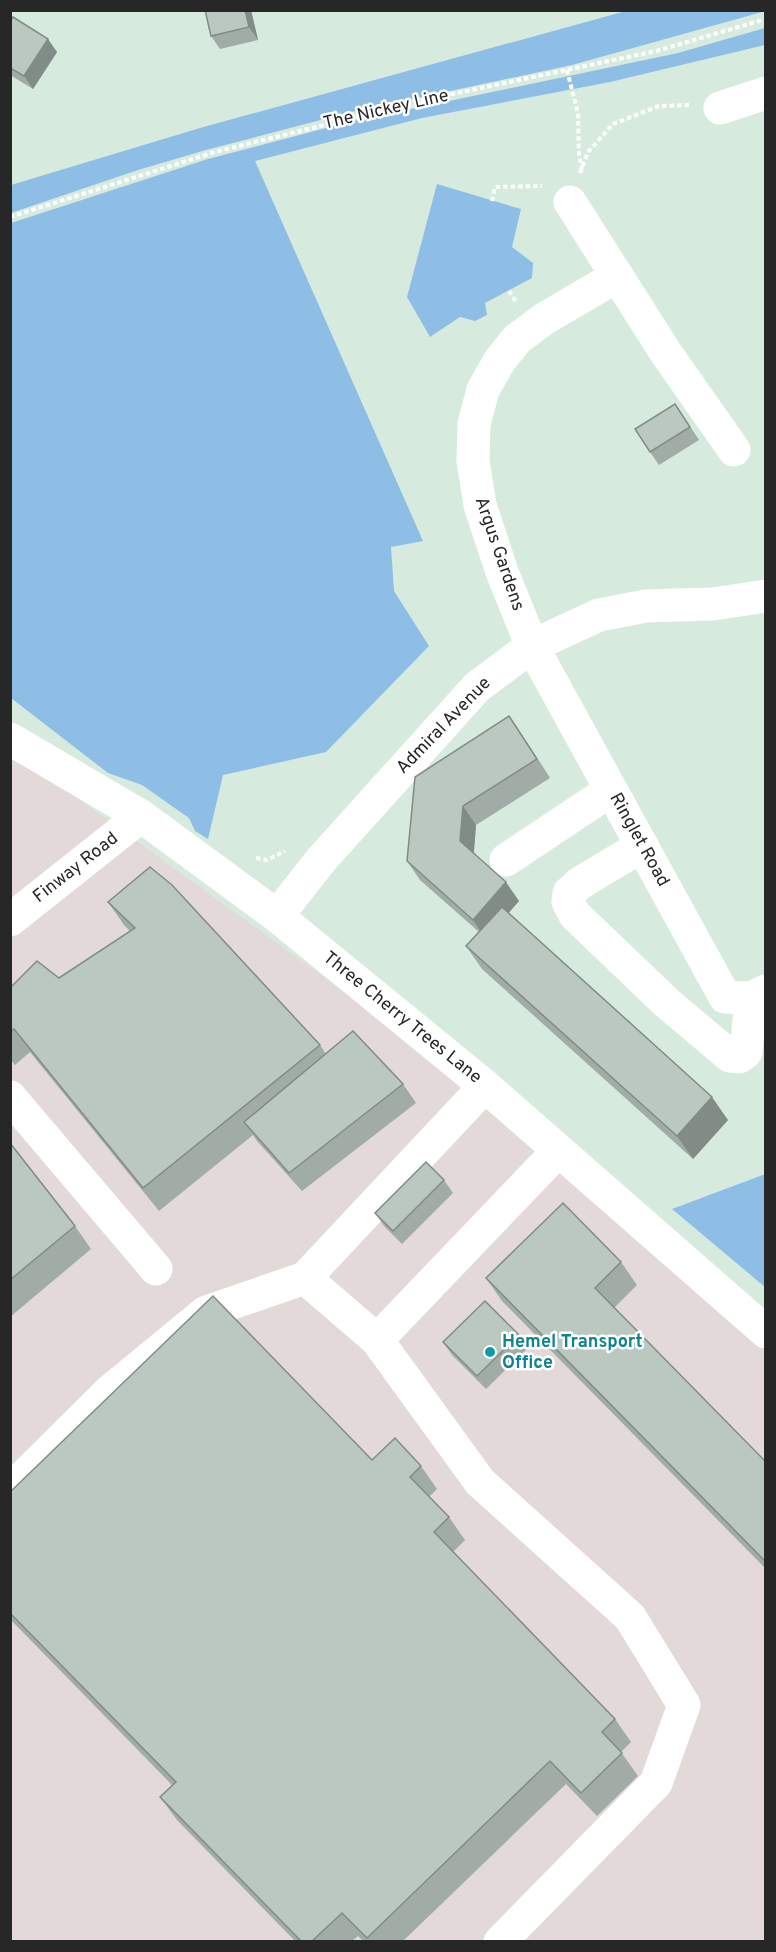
<svg xmlns="http://www.w3.org/2000/svg" width="776" height="1952" viewBox="0 0 776 1952" font-family="Overpass,sans-serif">
	<rect width="100%" height="100%" fill="#d6ebde"/>
	<path fill="#e2d9d8" d="M10 749 609 1184 765 1326V1941H11Z"/>
	<g fill="#8ebde6">
		<path d="M626 11H766L572 65 347 113 206 150 138 170 11 213V185L200 128Z"/>
		<path d="M765 28V45L610 82 422 118 255 161 423 541 391 547 394 591 429 646 326 752 223 775 208 839 195 831 189 818 142 785 108 773 11 698V223L208 159 349 122 678 53Z"/>
		<path d="M437 184 521 209 512 247 533 263 532 278 485 303 487 315 475 321 460 317 430 337 407 297Z"/>
		<path d="M765 1174V1287L672 1209Z"/>
	</g>
	<g fill="none" stroke-linecap="round" stroke-linejoin="round">
		<g stroke="#fff" stroke-width="4" stroke-dasharray="4.5 3" stroke-linecap="butt">
			<path d="M567 70 578 114 579 155 582 169"/>
			<path d="M580 173 588 152 613 124 659 106 690 105"/>
			<path d="M492 201 495 187 542 186"/>
			<path d="M10 217 215 152 429 99 656 51 766 19"/>
			<path d="M509 291 516 302"/>
			<path d="M256 858 267 860 285 851"/>
		</g>
		<g stroke="#fff" stroke-width="33">
			<path d="M720 108 766 93"/>
			<path d="M570 202 666 353 734 450"/>
			<path d="M617 276 544 319 517 339 500 360 483 390 474 424 473 461 480 505 502 572 532 646 725 997 751 998 766 991"/>
			<path d="M10 739 141 816 277 916 485 1086 766 1332"/>
			<path d="M642 846 580 883 569 893 568 902 575 915 667 1003 730 1056 739 1057 746 1052 751 998"/>
			<path d="M506 860 611 790"/>
			<path d="M277 916 321 860 477 687 532 646 599 615 646 606 713 604 766 596"/>
			<path d="M10 920 141 816"/>
			<path d="M10 1097 156 1269"/>
			<path d="M305 1278 377 1340 480 1482 630 1617 684 1705 656 1783 500 1942"/>
			<path d="M377 1340 558 1151"/>
			<path d="M10 1490 110 1391 206 1312 305 1278 485 1086"/>
		</g>
	</g>
	<g fill="#a0aca5">
		<path d="M205 10H251L258 40 220 49 211 36Z"/>
		<path d="M10 21 57 52 33 89 10 75Z"/>
		<path d="M675 404 699 440 659 465 650 452Z"/>
		<path d="M509 716 550 778 476 825 474 853 519 901 508 913 728 1120 693 1159 482 969 466 946 479 932 420 880 407 861Z"/>
		<path d="M108 902 320 1045 326 1054 403 1084 416 1103 302 1191 257 1141 253 1135 159 1211 30 1052 15 1065 10 1059V988L59 978 130 931 124 925Z"/>
		<path d="M10 1143 75 1226 91 1249 10 1317Z"/>
		<path d="M444 1180 453 1193 402 1244 384 1226 375 1213Z"/>
		<path d="M621 1262 637 1285 614 1308 765 1461V1568L502 1301 486 1278Z"/>
		<path d="M519 1335 528 1348 486 1389 452 1355 443 1342Z"/>
		<path d="M372 1460 421 1466 437 1489 429 1497 449 1517 465 1540 453 1552 615 1719 631 1742 621 1752 638 1776 597 1816 566 1784 403 1941H363L358 1936 352 1941H295L177 1820 160 1797 172 1785 10 1619V1492Z"/>
	</g>
	<g fill="#828c86">
		<path d="M245 10H251L258 40 249 27Z"/>
		<path d="M48 39 57 52 33 89 24 76Z"/>
		<path d="M509 716 522 735 550 778 537 759Z"/>
		<path d="M463 806 476 825 473 860 460 841Z"/>
		<path d="M506 882 519 901 486 939 473 920Z"/>
		<path d="M712 1097 728 1120 693 1159 677 1136Z"/>
	</g>
	<g fill="#bac8c0" stroke="#828c86" stroke-width="1.5">
		<path d="M205 10H245L249 27 211 36Z"/>
		<path d="M13 17 48 39 24 76 10 68V21Z"/>
		<path d="M675 404 690 427 650 452 635 429Z"/>
		<path d="M509 716 537 759 463 806 460 841 506 882 473 920 407 861 415 777Z"/>
		<path d="M150 867 172 885 320 1045 143 1188 14 1029 10 1032V988L37 961 59 978 135 928 108 902Z"/>
		<path d="M502 907 712 1097 677 1136 466 946Z"/>
		<path d="M353 1031 403 1084 289 1173 244 1122Z"/>
		<path d="M10 1143 75 1226 10 1280Z"/>
		<path d="M426 1162 444 1180 393 1231 375 1213Z"/>
		<path d="M563 1203 621 1262 595 1288 765 1461V1561L486 1278Z"/>
		<path d="M213 1296 372 1460 395 1438 421 1466 410 1477 449 1517 434 1532 615 1719 602 1732 622 1753 581 1793 550 1761 367 1938 342 1913 312 1941H301L160 1797 176 1782 10 1613V1492Z"/>
		<path d="M485 1301 519 1335 477 1376 443 1342Z"/>
	</g>
	<circle fill="#0f9aa8" stroke="#fff" stroke-width="2" cx="490" cy="1352" r="6"/>
	<g text-anchor="middle" dominant-baseline="central" stroke-width="5" stroke-linejoin="round" paint-order="stroke">
		<g font-size="18" fill="#272727" stroke="#fff">
			<text transform="translate(386 110) rotate(-13)">The Nickey Line</text>
			<text transform="translate(499 554) rotate(71)">Argus Gardens</text>
			<text transform="translate(444 726) rotate(-46)">Admiral Avenue</text>
			<text transform="translate(639 840) rotate(61)">Ringlet Road</text>
			<text transform="translate(76 868) rotate(-38)">Finway Road</text>
			<text transform="translate(402 1018) rotate(39)">Three Cherry Trees Lane</text>
		</g>
		<g font-size="18" font-weight="bold" fill="#0d838f" stroke="#fff" text-anchor="start">
			<text x="502" y="1342">Hemel Transport<tspan x="502" dy="21">Office</tspan></text>
		</g>
	</g>
	<rect width="776" height="1952" fill="none" stroke="#272727" stroke-width="24"/>
</svg>
